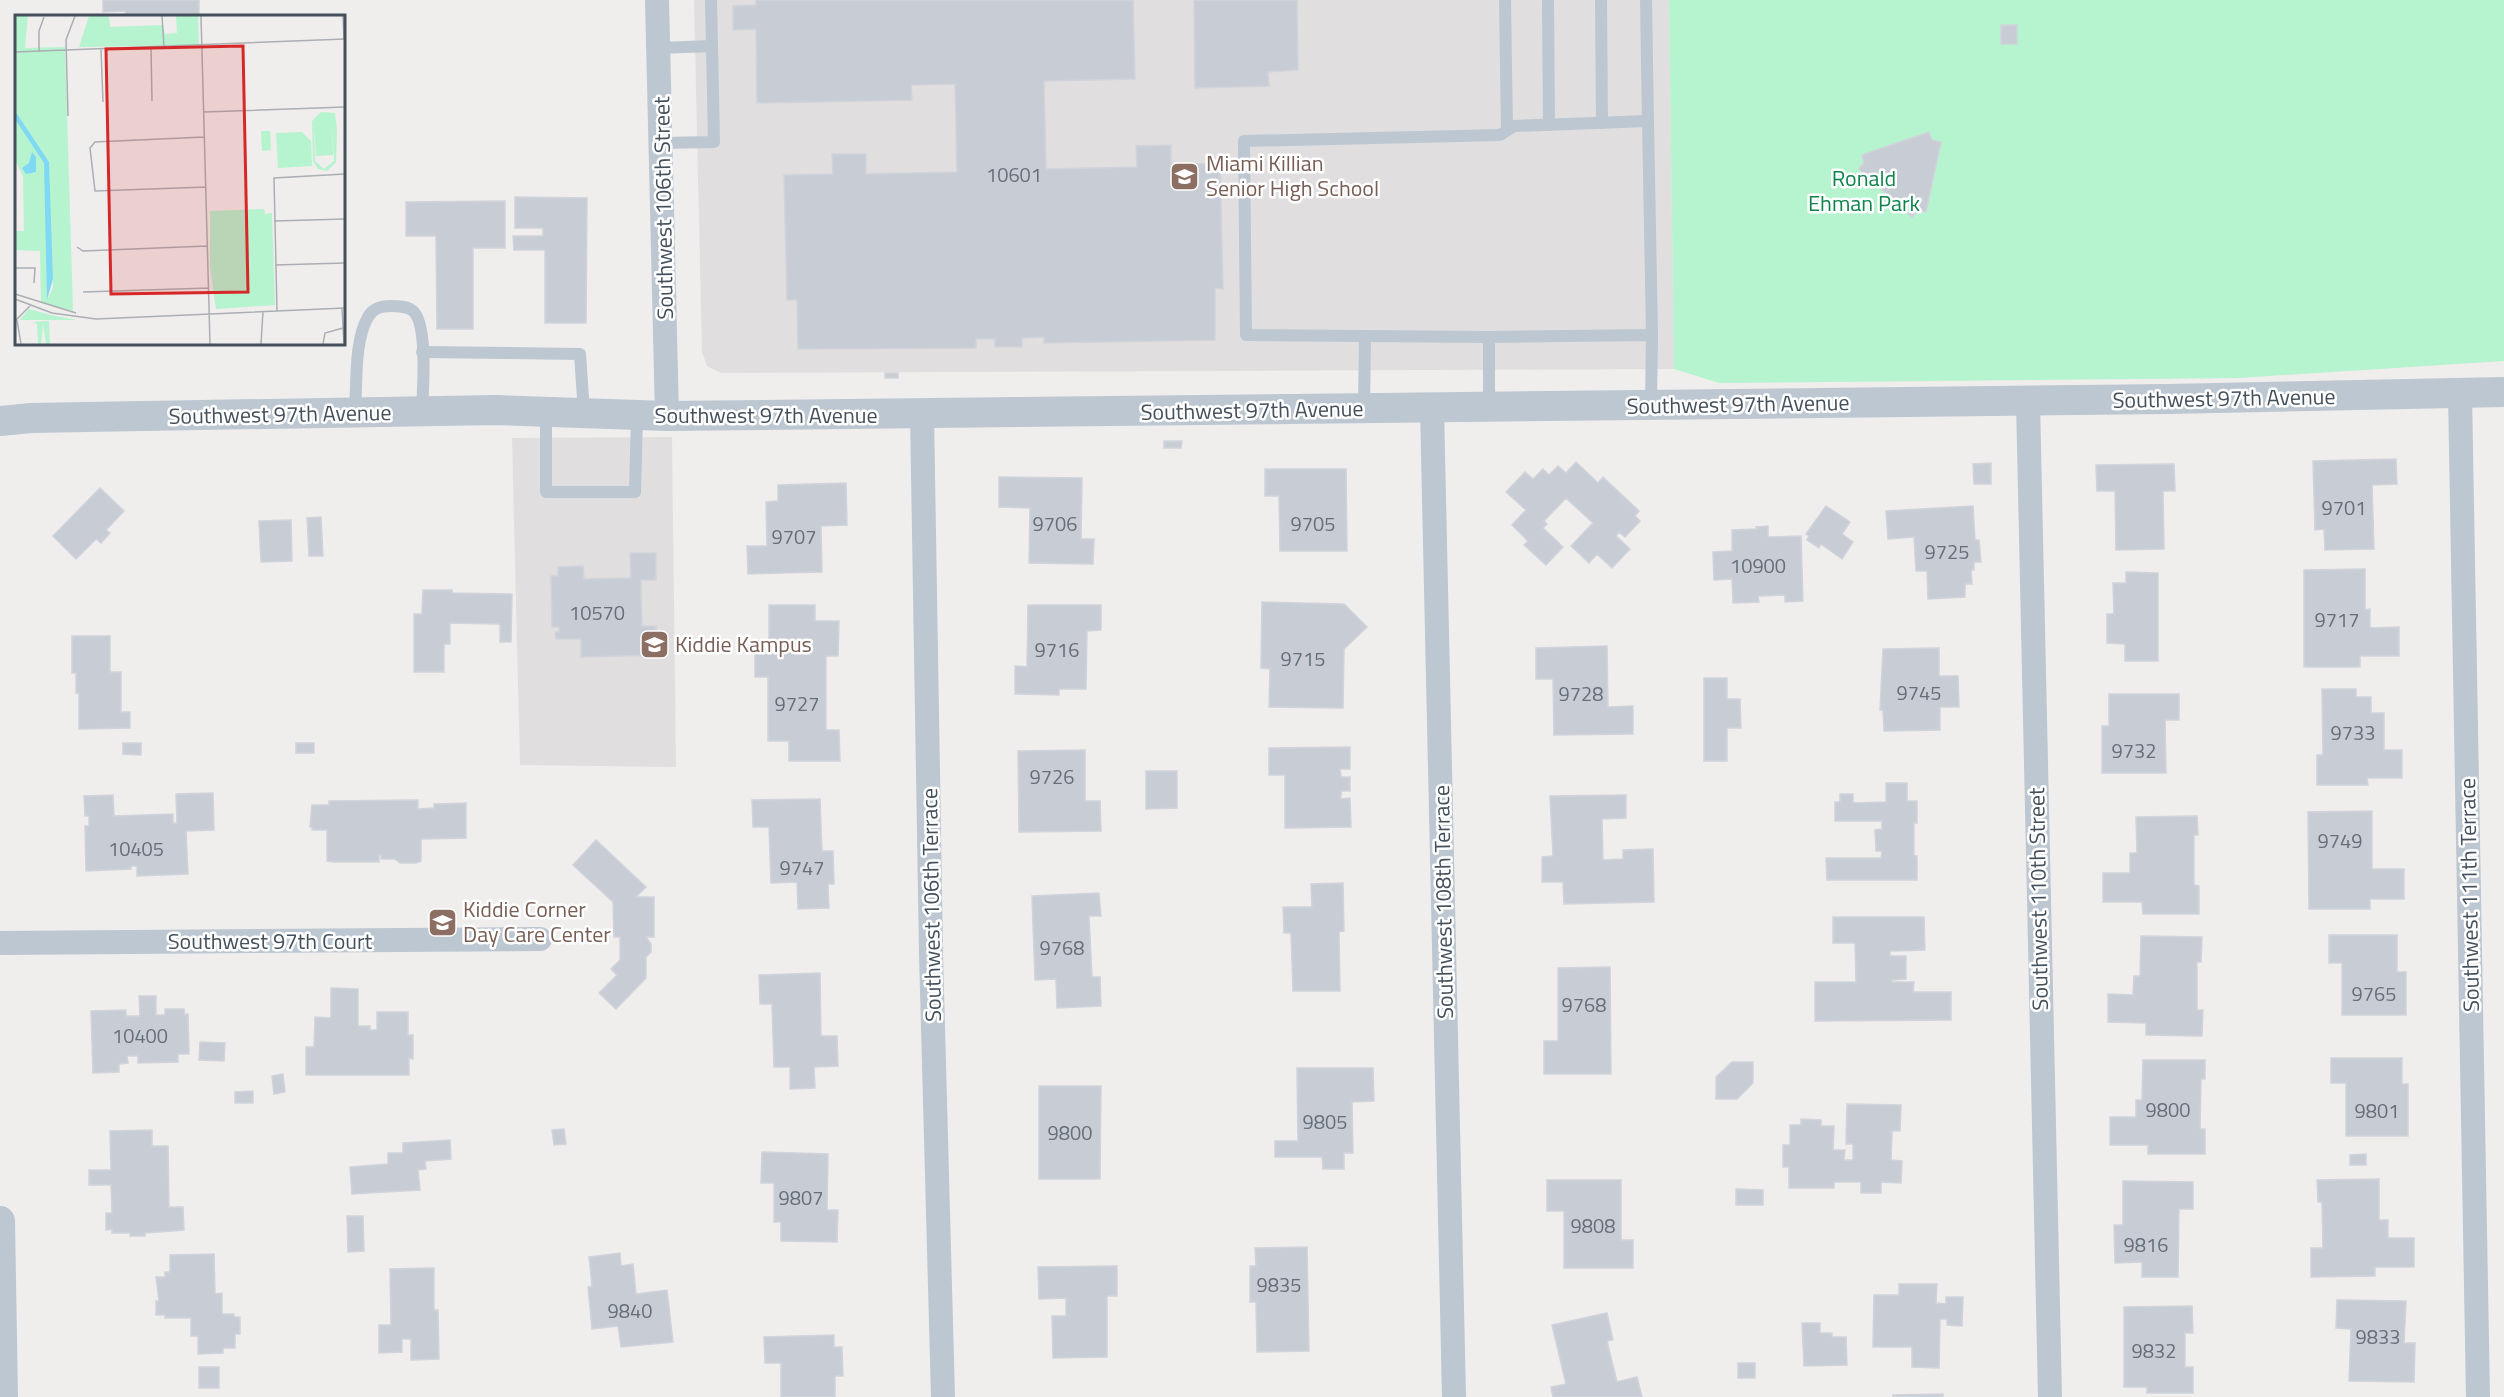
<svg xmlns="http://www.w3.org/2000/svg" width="2504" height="1397" viewBox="0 0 2504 1397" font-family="'Titillium Web',sans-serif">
	<rect width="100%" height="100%" fill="#f0eded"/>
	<g fill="#e1dedf">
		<path d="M694 0H1669L1674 369 721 373 707 366 702 352Z"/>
		<path d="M672 437 676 767 520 765 512 438Z"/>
	</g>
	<path fill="#b6f3cf" d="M1669 0H2504V361L2238 378 1719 383 1674 369Z"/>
	<g fill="#c8ccd4" stroke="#d0d3da" stroke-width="1.5">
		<path d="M103 0H199V16H126L125 11 103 12Z"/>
		<path d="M756 0H1133L1135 79 1044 81 1046 169 1137 167 1136 146 1171 145V165L1220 163 1223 289 1215 288V340L1044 343V337L1022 338V347H995V339H976V348L798 349 797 300H787L784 175 833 174 832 154H866V174L957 172 955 84 911 85 912 100 757 103 756 29 733 30V6L756 5Z"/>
		<path d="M1194 0H1297L1298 70 1268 72 1269 86 1195 88Z"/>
		<rect x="2001" y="25" width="16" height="19"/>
		<path d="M1929 132 1932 140 1941 142 1926 212 1918 211 1912 217 1859 169 1864 163 1862 155Z"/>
		<path d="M515 197 587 198 586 323H545V250H514L513 236H543V228H515Z"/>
		<path d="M505 201V248H473V329H437L436 236H406V202Z"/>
		<rect x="885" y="373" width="13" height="5"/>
		<path d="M1164 441H1182L1181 448H1164Z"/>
		<path d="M2396 459 2397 484 2372 485 2374 549 2325 550 2324 529 2315 530 2313 461Z"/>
		<path d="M1576 462 1598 483 1603 477 1639 511 1635 516 1640 521 1625 537 1619 532 1616 536 1630 549 1612 568 1597 554 1589 563 1571 546 1593 523 1566 498 1544 521 1547 524 1543 528 1563 547 1546 565 1524 545 1528 541 1512 525 1526 510 1506 492 1525 472 1533 479 1543 469 1549 475 1558 466 1566 473Z"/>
		<path d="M1991 463V484H1974L1973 464Z"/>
		<path d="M2174 464 2175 491H2163L2164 549 2116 550 2115 491H2097L2096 465Z"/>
		<path d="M1265 469H1346L1347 551H1280L1279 496H1265Z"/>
		<path d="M999 477 1082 478 1081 539H1094L1093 564 1029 563 1030 508 999 507Z"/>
		<path d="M846 483 847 525 821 526 822 572 748 574 747 546H767L766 502 778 501V485Z"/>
		<path d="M100 488 124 511 106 530 110 533 101 543 96 539 76 559 53 536Z"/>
		<path d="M1826 506 1850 522 1842 534 1853 542 1842 559 1821 544 1819 548 1807 540 1809 536 1806 534Z"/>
		<path d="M1973 506 1975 540H1979L1981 562H1974V570H1971L1972 584H1965V597L1928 599 1927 571H1916L1914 537 1888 539 1886 511Z"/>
		<path d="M321 517 323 556H309L307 518Z"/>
		<path d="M291 520 292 561 261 562 259 521Z"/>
		<path d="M1768 526V537L1801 536 1803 601 1785 602V595L1758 596 1759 602 1733 603 1732 579 1714 580 1713 552 1732 551V530L1757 529 1756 527Z"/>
		<path d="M630 553H656V580H641V598L642 626H656V655L581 657V639H556L555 632H559V627H552L551 576H558V567L583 566 584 579 631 578Z"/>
		<path d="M2365 569V610L2370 609V628L2399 627V656H2360V667H2304V570Z"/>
		<path d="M2126 572 2158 573V661H2125V644L2107 643V614H2114L2113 583H2126Z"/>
		<path d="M423 590H452V593L512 594 511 642H500V624L450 623V644H444V672H414V614H422Z"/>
		<path d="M1262 602 1344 604 1367 627 1344 649 1343 708 1269 707 1270 669 1261 668Z"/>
		<path d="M769 605H815V621H839L838 656H826V730H839L840 761H789V741H768V677H755V648H769Z"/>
		<path d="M1028 605H1101V630L1087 631 1086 689H1059V695L1015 694V666L1027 667Z"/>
		<path d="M72 636H110V672H121V712H130V728L79 729V693H76V673H72Z"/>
		<path d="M1607 646 1608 707 1633 706V734L1554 735 1553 679H1536V648Z"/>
		<path d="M1939 648V676H1958L1959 707H1940V730L1884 731 1883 710H1880L1883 649Z"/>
		<path d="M1704 678H1727V699H1740L1741 728H1727V761H1704Z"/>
		<path d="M2322 689H2356V697H2371V713H2384V750H2402V778H2367L2368 785H2317V755H2323Z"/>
		<path d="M2109 694H2179V720H2165L2166 773H2102V726H2109Z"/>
		<path d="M123 743H141V755L123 754Z"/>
		<rect x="296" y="743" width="18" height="10"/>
		<path d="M1350 747V769H1340L1341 777H1350V791H1341V799L1350 798 1351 827 1285 828V775H1269V748Z"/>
		<path d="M1085 750V801H1100L1101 831 1019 832 1018 751Z"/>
		<path d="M1146 771H1177V808L1146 809Z"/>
		<path d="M1886 783H1907V801H1917V823H1914V856H1917V880H1827L1826 858H1881L1882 851H1876L1875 830 1882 829V821H1835V802H1840V794H1853V803L1886 802Z"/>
		<path d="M213 793 214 830 186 831 188 874 137 876V866H131V869L86 871 85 826H89V816H85L84 796 113 795 114 816 173 814V823H177L176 794Z"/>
		<path d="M1626 795V818L1602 819 1603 860 1623 859V850L1653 849 1654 902 1564 904 1563 882H1542V857L1553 856 1550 796Z"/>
		<path d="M820 799 822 851H833L834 884H828L829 908 798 909 797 882 771 883 769 827H753L752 800Z"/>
		<path d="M418 800V809L434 808V804L466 803V838L421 839V861L416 863H400L395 859H381V855H379V862H334L327 861V830H312V827H310L312 805H329V801Z"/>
		<path d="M2372 811V869H2404V899H2370V909H2309L2308 812Z"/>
		<path d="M2197 816 2198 835H2194V885L2199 886V914H2143L2142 902H2103V873H2130V853H2137L2136 817Z"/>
		<path d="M596 840 646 887 636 897H654V937H646L651 944V952L646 957V978L616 1009 599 993 617 975 611 969 620 960V937H614L613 902 573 865Z"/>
		<path d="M1343 883 1344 931 1339 932 1340 991H1293L1291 933H1284L1283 907H1312L1311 884Z"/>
		<path d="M1099 893 1101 916H1089L1092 977H1100L1101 1006 1057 1008 1056 979 1035 980 1032 896Z"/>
		<path d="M1833 917H1924L1925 950 1890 951V956H1906V979L1892 980V982H1914L1913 992H1951V1020L1815 1021V982H1856L1855 943H1833Z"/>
		<path d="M2329 935H2397V972H2406V1015H2342V963H2329Z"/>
		<path d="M2141 936 2202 937 2201 962H2197V1010H2203L2202 1036 2146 1035V1023L2108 1022V994L2133 995 2134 976H2140Z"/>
		<path d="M1610 967 1611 1074H1544V1041H1558V968Z"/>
		<path d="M820 973 821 1036H837L838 1066 814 1067 815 1088 790 1089V1067H774L772 1004H760L759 975Z"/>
		<path d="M331 988 358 989V1026H370V1030H377V1012H408V1035H413V1059L409 1058V1075H306V1047H314L315 1017 331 1018Z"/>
		<path d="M139 996H156V1015H165V1009H184L185 1015 188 1014 189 1054H178V1062L138 1063V1056H127L128 1063 119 1064V1072L93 1073 91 1011 126 1010V1016H140Z"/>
		<path d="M200 1042 225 1043 224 1061 199 1060Z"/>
		<path d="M2331 1058H2402V1084H2408V1136H2346V1083H2331Z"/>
		<path d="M2143 1060H2205V1079H2201L2200 1129H2205V1154H2148V1145H2110V1117H2136V1100H2142Z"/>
		<path d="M1732 1062H1753V1083L1737 1099H1716V1077Z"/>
		<path d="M1297 1068H1373L1374 1101 1352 1102 1353 1153H1344V1169H1323L1322 1157H1275V1141H1298Z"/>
		<path d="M283 1074 285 1092 274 1094 272 1076Z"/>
		<path d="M1039 1086H1101L1100 1179H1039Z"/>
		<path d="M253 1091V1103H235V1092Z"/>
		<path d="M1847 1104 1901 1105 1900 1131H1892L1891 1160 1902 1161 1901 1183 1881 1182V1193H1861V1182H1834V1188H1789V1167H1783V1145H1790V1125H1801V1119L1821 1120V1126H1834L1833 1150H1845L1844 1160H1853V1144H1846Z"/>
		<path d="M564 1129 566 1144 554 1145 552 1130Z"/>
		<path d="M152 1130V1146H168L169 1207H183L184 1230 145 1233V1236H130V1233H112V1229L106 1230V1213H112L111 1185H89V1170H111L110 1131Z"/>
		<path d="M450 1140 451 1159 425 1161 426 1169 418 1170 420 1190 352 1194 350 1167 388 1164V1153H403V1143Z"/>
		<path d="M762 1152 828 1154 827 1210H838L837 1242 781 1241V1222H774V1183H761Z"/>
		<path d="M2366 1154V1165H2350V1155Z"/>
		<path d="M2379 1179V1220H2388V1238H2414V1267H2375V1276L2311 1277V1248H2323L2322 1202H2318L2317 1180Z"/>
		<path d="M1547 1180H1621V1240H1633V1268H1564V1211H1547Z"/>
		<path d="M2123 1181 2193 1182V1209H2179L2178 1277H2142V1262L2115 1263 2114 1225H2123Z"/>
		<path d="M1736 1189 1763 1190V1205H1736Z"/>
		<path d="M347 1216H363L364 1251 348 1252Z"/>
		<path d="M1307 1247 1309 1351 1257 1352 1256 1302H1250V1266H1256L1255 1248Z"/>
		<path d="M620 1253 621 1266 633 1264 636 1294 667 1290 673 1342 621 1347 618 1326 592 1329 588 1287 592 1286 589 1257Z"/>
		<path d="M214 1254 215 1294 222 1293V1314H234V1317H240V1334H235V1348H223V1353L198 1354V1336H191V1318H165V1315H156V1301H159L156 1277H165V1272H170V1255Z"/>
		<path d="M1117 1266V1296H1107V1357L1053 1358 1052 1316H1066V1298L1039 1299 1038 1267Z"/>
		<path d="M434 1268V1310H438L439 1359 411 1360V1339H402V1352L379 1353V1325H391L390 1269Z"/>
		<path d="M1899 1284H1937L1936 1303 1946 1304V1297H1963L1962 1326 1947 1325V1319H1940L1939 1368 1912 1367V1347H1873L1874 1295H1899Z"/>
		<path d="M2337 1300 2406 1301 2404 1343H2415L2414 1382 2349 1381 2351 1329 2336 1328Z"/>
		<path d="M2192 1306 2193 1333H2185V1367H2193V1393H2147V1387H2124V1307Z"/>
		<path d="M1607 1313 1613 1340 1607 1341 1617 1382 1637 1377 1642 1397H1553L1551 1387 1566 1384 1552 1325Z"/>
		<path d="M1802 1323H1820V1333H1832V1337H1846L1847 1365 1804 1366Z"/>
		<path d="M834 1335V1347H842L843 1376H835V1397H781V1363H765L764 1337Z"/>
		<rect x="1738" y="1363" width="17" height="15"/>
		<rect x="199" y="1367" width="20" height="21"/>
		<path d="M1943 1394V1397H1893V1395Z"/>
	</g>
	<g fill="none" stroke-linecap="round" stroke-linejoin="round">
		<g stroke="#bcc7d1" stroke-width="12">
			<path d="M1505 0 1507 130"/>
			<path d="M1548 0 1549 125"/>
			<path d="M1601 0 1602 123"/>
			<path d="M1646 0 1648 121"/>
			<path d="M659 48 712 46 711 0"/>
			<path d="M661 143 714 142 712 46"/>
			<path d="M1489 337 1246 335 1244 141 1500 135 1514 126 1648 121 1652 335"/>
			<path d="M422 352 580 354 584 413"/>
			<path d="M1489 406V337L1652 335 1651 404"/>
			<path d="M1364 408 1365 336"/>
			<path d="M546 411V492H635L637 416"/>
			<path d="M355 412C357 384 354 341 368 317 373 308 381 306 391 306 398 306 407 306 413 311 428 324 423 390 422 410"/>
		</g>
		<g stroke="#bcc7d1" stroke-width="24">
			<path d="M657 0 667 416"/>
			<path d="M2460 393 2478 1397"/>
			<path d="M2028 401 2050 1397"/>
			<path d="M1432 408 1454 1397"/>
			<path d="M922 413 931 953 943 1397"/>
			<path d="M0 943 540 939"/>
		</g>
		<g stroke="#bcc7d1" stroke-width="30">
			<path d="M0 421 31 418 495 410 667 416 2168 399 2504 392"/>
			<path d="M0 1221 3 1397"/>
		</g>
	</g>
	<defs>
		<symbol id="school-square" viewBox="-11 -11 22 22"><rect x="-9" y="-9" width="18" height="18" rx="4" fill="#8d6e63" stroke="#fff"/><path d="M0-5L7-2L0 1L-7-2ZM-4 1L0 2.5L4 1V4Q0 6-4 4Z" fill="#fff"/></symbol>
	</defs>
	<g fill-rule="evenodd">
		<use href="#school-square" x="1168" y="160" width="33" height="33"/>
		<use href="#school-square" x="638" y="628" width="33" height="33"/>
		<use href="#school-square" x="426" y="906" width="33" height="33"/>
	</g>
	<g text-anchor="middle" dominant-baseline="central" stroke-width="5" stroke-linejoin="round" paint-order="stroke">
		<g font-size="20" fill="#656f7a">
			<text x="1014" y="174">10601</text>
			<text x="2344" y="507">9701</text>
			<text x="1055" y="523">9706</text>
			<text x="1313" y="523">9705</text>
			<text x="794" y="536">9707</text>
			<text x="1947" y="551">9725</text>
			<text x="1758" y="565">10900</text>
			<text x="597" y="612">10570</text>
			<text x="2337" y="619">9717</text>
			<text x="1057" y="649">9716</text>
			<text x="1303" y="658">9715</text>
			<text x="1919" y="692">9745</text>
			<text x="1581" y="693">9728</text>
			<text x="797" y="703">9727</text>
			<text x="2353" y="732">9733</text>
			<text x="2134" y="750">9732</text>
			<text x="1052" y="776">9726</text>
			<text x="2340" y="840">9749</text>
			<text x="136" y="848">10405</text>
			<text x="802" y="867">9747</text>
			<text x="1062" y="947">9768</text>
			<text x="2374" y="993">9765</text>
			<text x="1584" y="1004">9768</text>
			<text x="140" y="1035">10400</text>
			<text x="2168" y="1109">9800</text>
			<text x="2377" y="1110">9801</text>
			<text x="1325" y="1121">9805</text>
			<text x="1070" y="1132">9800</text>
			<text x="801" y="1197">9807</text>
			<text x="1593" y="1225">9808</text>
			<text x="2146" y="1244">9816</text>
			<text x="1279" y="1284">9835</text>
			<text x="630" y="1310">9840</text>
			<text x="2378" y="1336">9833</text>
			<text x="2154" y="1350">9832</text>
		</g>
		<g font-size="22" fill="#785e54" stroke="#fff" text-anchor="start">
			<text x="1206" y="163">Miami Killian<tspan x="1206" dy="25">Senior High School</tspan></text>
			<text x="675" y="644">Kiddie Kampus</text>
			<text x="463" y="909">Kiddie Corner<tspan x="463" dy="25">Day Care Center</tspan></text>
		</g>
		<g font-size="22" fill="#0e844b" stroke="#fff">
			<text x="1864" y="178">Ronald<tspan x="1864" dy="25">Ehman Park</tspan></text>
		</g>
		<g font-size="22" fill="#44505c" stroke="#fff">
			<text transform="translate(663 208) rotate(-91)">Southwest 106th Street</text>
			<text transform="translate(2224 398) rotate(-1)">Southwest 97th Avenue</text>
			<text transform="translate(1738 404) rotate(-1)">Southwest 97th Avenue</text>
			<text transform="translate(1252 410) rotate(-1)">Southwest 97th Avenue</text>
			<text transform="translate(280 414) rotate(-1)">Southwest 97th Avenue</text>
			<text x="766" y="415">Southwest 97th Avenue</text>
			<text transform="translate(2469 895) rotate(-91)">Southwest 111th Terrace</text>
			<text transform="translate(2038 899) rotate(-91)">Southwest 110th Street</text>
			<text transform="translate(1443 902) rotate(-91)">Southwest 108th Terrace</text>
			<text transform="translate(931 905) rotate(-91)">Southwest 106th Terrace</text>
			<text x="270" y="941">Southwest 97th Court</text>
		</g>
	</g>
	<g transform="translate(15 15)">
		<rect width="330" height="330" fill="#f0eded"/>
		<path d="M0 1H13L10 33 50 32 58 296 26 288 25 236 0 235V216H9L8 161 0 145ZM37 235 38 273 32 285V236ZM74 1H94L95 12 148 10 150 19 162 18 161 1H183L184 30 64 32ZM306 97 320 98 322 114 321 147 312 156 303 154 298 146 297 106ZM317 106 319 146 309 154 300 146 299 108 301 141 318 140ZM246 116H255L256 135 247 136ZM287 117 296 126 297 151 263 153 261 118ZM249 194 250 199 257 198 260 290 201 294 195 251V196ZM14 294 36 300 62 305H5ZM34 306 35 329H31L28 309 26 329H23L22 309 18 307Z" fill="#b6f3cf" fill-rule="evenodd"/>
		<path d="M0 96 34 147 38 264 32 285 29 148 0 104ZM17 137 21 142V157L11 159 7 153 14 148Z" fill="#7fd9f4"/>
		<path fill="none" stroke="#abaeb3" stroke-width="1.5" d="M147 1 149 32M186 1 195 329M328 1 329 24M136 33 137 86M86 34 88 87M24 36V16L29 2M0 37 330 24M189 97 330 92M53 101 51 25 60 1M189 122 80 127 75 133 80 176 191 172M259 206 330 204M62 232 68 236 192 231M260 250 330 248M0 253H20L19 268M68 277 194 273M0 279 61 298M0 284 37 298 81 304 330 293M327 293 329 329M262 296 259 163 330 159M1 305 15 291M2 305 6 329M246 329 248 296M308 329 310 318 328 313"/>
		<path fill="#d62828" fill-opacity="0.15" stroke="#d62828" stroke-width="3" d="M228 31 233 277 96 279 91 34Z"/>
		<rect width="330" height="330" fill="none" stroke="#44505c" stroke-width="3"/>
	</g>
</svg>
